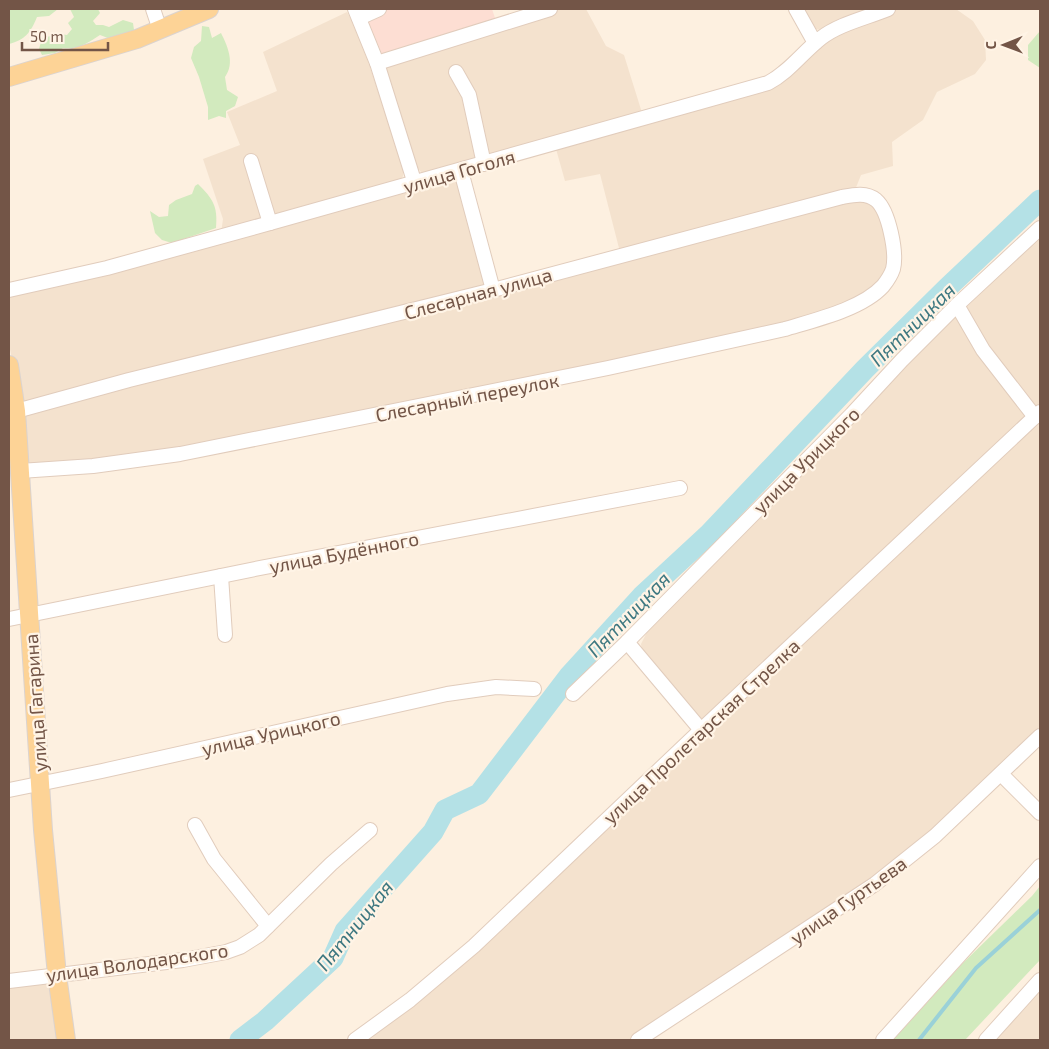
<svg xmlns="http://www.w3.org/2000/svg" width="1049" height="1049" viewBox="0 0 1049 1049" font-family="'Exo 2',sans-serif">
	<rect width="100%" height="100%" fill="#fdf0e0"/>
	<g fill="#f4e2ce">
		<path d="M562 9H586L606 46 624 55 643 116 428 175 421 172 415 165 382 68 386 63Z"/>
		<path d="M802 9H879L822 30 814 29Z"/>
		<path d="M895 9H956L973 21 985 40 986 60 975 74 937 92 923 120 892 142 893 166 861 175 855 190 620 252 600 174 565 181 556 149 749 94 825 39 878 18Z"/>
		<path d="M347 12 358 31 403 167V176L399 182 221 233 223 219 203 159 240 145 227 112 277 91 263 52Z"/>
		<path d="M455 179 460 181 488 284 484 287 26 403 21 399 18 391 9 344V295L405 190Z"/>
		<path d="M860 198 878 209 890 260 888 272 862 296 789 324 135 458 29 464 25 461 24 415 29 411Z"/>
		<path d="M1040 235V404L730 694 704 718 699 719 642 653 641 644 648 630 909 358Z"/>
		<path d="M1040 418V727L984 782 912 848 860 887 750 962 629 1040H365L764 677Z"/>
		<path d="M53 981 63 1040H9V986Z"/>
		<path d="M1040 986V1040H991Z"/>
	</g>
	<path fill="#fdded3" d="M359 9H492L496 21 388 55 381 54Z"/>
	<g fill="#d2eabe">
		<path d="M9 9H58L49 16 37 17C31 32 25 40 9 44Z"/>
		<path d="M70 9H98L100 13 93 21 96 25H103L109 27 123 20 133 23 134 30 113 40 100 35C88 43 78 50 63 48L55 53 42 55 39 49 42 38 60 34 67 35 72 29 68 23 74 17Z"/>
		<path d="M202 26 209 27 212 38 221 33C228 47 235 63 225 77L227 90 238 97 235 106 226 111V118L219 116 208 120V107L199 77 191 58 194 47 201 41Z"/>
		<path d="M1040 31V68L1028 60V45Z"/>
		<path d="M198 184C213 199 218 206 216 228L172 243 162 240 155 233 150 211 159 217 168 216 169 205 176 200 192 194 195 186Z"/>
		<path d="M1040 886V960L965 1040H893L963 963 1032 896Z"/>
	</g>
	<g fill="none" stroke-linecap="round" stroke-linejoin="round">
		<path stroke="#9ad1d8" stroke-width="4" d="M919 1040 976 968 1040 910"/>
		<path stroke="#b4e1e6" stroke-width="21" d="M240 1040 265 1021 333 958 345 931 433 832 445 810 479 794 569 676 642 596 709 534 865 369 947 288 1040 200"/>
		<defs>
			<g id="minor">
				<path d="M153 9 160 30"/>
				<path d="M355 9 377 63 415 184"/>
				<path d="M796 9 815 43"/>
				<path d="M359 18 379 9"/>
				<path d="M377 63 550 9"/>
				<path d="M456 72 469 95 484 164"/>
				<path d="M251 161 270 223"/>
				<path d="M461 171 493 290"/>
				<path d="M9 290 107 268 270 223 768 83C789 72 802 53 821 38 839 24 866 18 888 9"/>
				<path d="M957 305 983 350 1035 417"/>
				<path d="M9 413 129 380 493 290 842 197C853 195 866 192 876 200 889 211 897 253 893 269 891 275 887 281 883 286 862 309 815 320 785 329L608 368 180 454 93 466 20 471"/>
				<path d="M221 576 225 635"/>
				<path d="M9 619 255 569 680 488"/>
				<path d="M627 642 701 730"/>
				<path d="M573 694 627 642 852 414 902 360 957 305 1040 228"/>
				<path d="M1001 774 1040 813"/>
				<path d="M9 790 102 771 447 694 496 687 534 689"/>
				<path d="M195 825 214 859 268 926"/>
				<path d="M9 981 183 960 226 952 240 947 259 935 331 864 370 830"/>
				<path d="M355 1040 410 1000 474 946 701 730 1040 412"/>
				<path d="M638 1040 875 884 935 836 1040 736"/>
				<path d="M883 1040 1040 866"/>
				<path d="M986 1040 1040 980"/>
			</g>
			<g id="major">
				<path d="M9 77 137 39 209 9"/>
				<path d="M9 365 16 411 43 830 57 975 66 1040"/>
			</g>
		</defs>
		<use href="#minor" stroke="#e1ccbc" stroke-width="16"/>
		<use href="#major" stroke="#dbd3cf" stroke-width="20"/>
		<use href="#minor" stroke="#fff" stroke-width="14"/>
		<use href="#major" stroke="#fdd396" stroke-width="18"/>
	</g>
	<g text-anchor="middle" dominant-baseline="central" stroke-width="4.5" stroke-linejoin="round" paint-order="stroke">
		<g font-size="19" fill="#735547" stroke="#fff4e6">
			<text transform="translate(459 171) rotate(-16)">улица Гоголя</text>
			<text transform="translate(478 293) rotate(-15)">Слесарная улица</text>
			<text transform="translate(467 397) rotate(-11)">Слесарный переулок</text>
			<text transform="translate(806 460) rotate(-45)">улица Урицкого</text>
			<text transform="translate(344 552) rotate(-11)">улица Будённого</text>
			<text transform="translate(35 703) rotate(-94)">улица Гагарина</text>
			<text transform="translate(701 731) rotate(-43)">улица Пролетарская Стрелка</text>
			<text transform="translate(271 733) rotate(-13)">улица Урицкого</text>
			<text transform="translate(848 900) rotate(-35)">улица Гуртьева</text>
			<text transform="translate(137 962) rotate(-8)">улица Володарского</text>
		</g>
		<g font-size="20" font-style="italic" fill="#3e7881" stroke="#fff4e6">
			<text transform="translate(912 324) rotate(-44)">Пятницкая</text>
			<text transform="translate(628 614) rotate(-46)">Пятницкая</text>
			<text transform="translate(354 925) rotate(-51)">Пятницкая</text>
		</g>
	</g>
	<rect width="1049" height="1049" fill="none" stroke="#735547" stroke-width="20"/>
	<g transform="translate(1004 45) rotate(269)" stroke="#fff4e6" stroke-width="4" paint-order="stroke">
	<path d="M0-4L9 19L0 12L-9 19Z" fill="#735547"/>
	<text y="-8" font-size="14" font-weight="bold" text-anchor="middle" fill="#735547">С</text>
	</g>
	<path d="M22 42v8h86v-8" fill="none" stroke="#735547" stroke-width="2.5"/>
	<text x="30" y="42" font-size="15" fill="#735547" stroke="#fff4e6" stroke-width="4" paint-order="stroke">50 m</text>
</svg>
